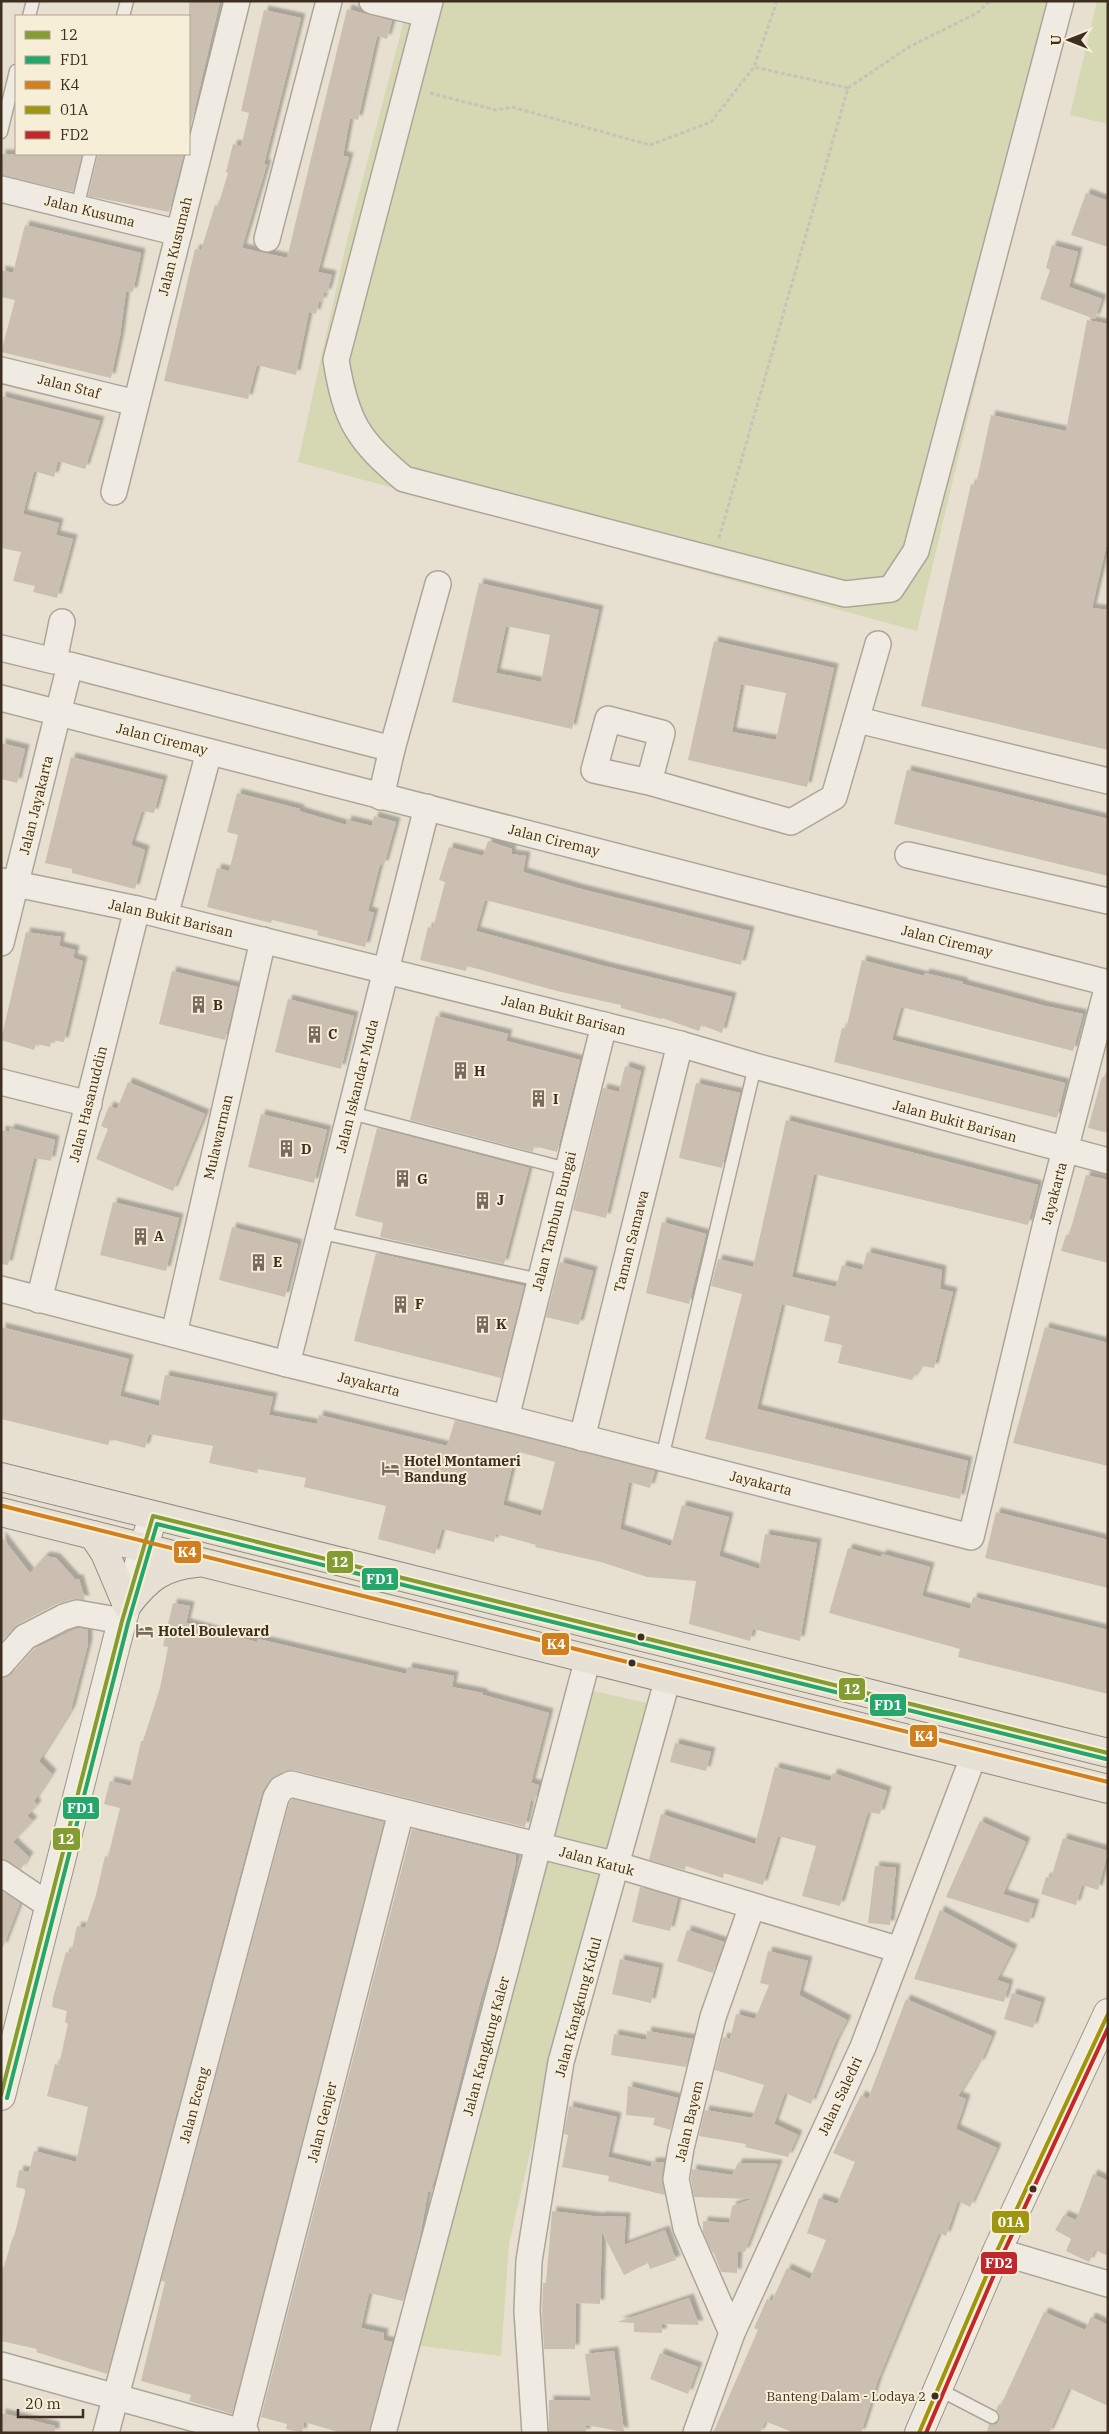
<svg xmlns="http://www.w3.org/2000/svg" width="1109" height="2434" viewBox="0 0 1109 2434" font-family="'IBM Plex Serif',serif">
	<defs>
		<filter id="shadow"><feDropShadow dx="4.5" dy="-4.5" stdDeviation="1" flood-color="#0004"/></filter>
	</defs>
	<rect width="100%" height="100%" fill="#e7e0d1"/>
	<g fill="#d6d7b3">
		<path d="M409 1H1067L917 631 298 462 347 240Z"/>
		<path d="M1097 1H1108V124L1070 115Z"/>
		<path d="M572 1686 651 1704 530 2153 509 2244 501 2356 414 2345Z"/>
	</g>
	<g fill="#cbbfb2" fill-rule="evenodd" filter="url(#shadow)">
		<path d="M189 1H220L189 133Z"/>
		<path d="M347 9 392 21 387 39 377 36 358 120 350 118 343 156 349 157 318 272 332 275 327 293H324L322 302 319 301 316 314 309 312 296 375 257 365 248 399 164 381 195 249 201 250 215 205 218 206 228 173 226 172 233 144 241 146 249 113 241 111 264 10 301 18 264 164H267L242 248 287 258Z"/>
		<path d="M1 154H82L73 192 1 175Z"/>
		<path d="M98 154H184L169 212 88 196Z"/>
		<path d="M1086 193 1108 201V247L1071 235Z"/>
		<path d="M25 225 141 253 133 292 126 291 120 336 111 378 1 352 15 300 1 297V270L13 273Z"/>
		<path d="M1052 245 1078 252 1069 287 1102 299 1095 319 1040 299 1050 270 1046 268Z"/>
		<path d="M1087 320 1108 324V539L1092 608 1108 610V750L921 706 971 484 976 485 991 415 1066 431Z"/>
		<path d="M1 396 100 421 85 469 58 461 54 477 34 471 23 514 59 523 56 535 73 539 57 598 33 592 35 586 13 581 21 552 1 548Z"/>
		<path d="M479 583 599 610 572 729 452 702ZM506 626 550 635 541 682 496 673Z"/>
		<path d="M714 641 834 668 807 787 688 760ZM741 684 786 693 776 740 732 732Z"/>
		<path d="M1 743 25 749 17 783 1 779Z"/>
		<path d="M71 757 163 780 154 813 142 811 131 845 145 850 135 889 72 873V869L45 863Z"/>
		<path d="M907 770 1108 819V876L894 824Z"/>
		<path d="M237 793 300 809 299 811 346 825 347 820 372 826 374 816 396 822 384 865 380 864 368 911 374 913 365 947 317 935 318 931 272 920 271 923 207 907 217 868 229 871 238 835 227 832Z"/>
		<path d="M488 841 512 849 511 854 526 856 523 872 577 888 750 931 741 965 485 900 476 931 604 966 732 997 722 1033 701 1025 699 1031 662 1018 661 1019 621 1008V1005L557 991 467 966 466 971 420 960 428 927 433 928 445 882 439 880 449 847 483 856Z"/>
		<path d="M26 932 61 937 59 946 75 950 73 958 83 961 64 1042 52 1040 50 1047 36 1044 34 1050 1 1040Z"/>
		<path d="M862 960 924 976 925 973 963 982V984L1045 1006 1083 1014 1073 1051 901 1007 892 1040 1065 1083 1057 1118 834 1062 842 1028 846 1029Z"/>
		<path d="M172 971 238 987 225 1040 159 1024Z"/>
		<path d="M288 999 354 1016 341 1069 275 1052Z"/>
		<path d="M436 1016 508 1034 506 1041 580 1060 557 1152 534 1146 533 1152 410 1120Z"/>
		<path d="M625 1066 641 1071 606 1218 573 1210 603 1088 619 1092Z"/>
		<path d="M1102 1077H1108V1133L1088 1128Z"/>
		<path d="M128 1082 205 1114 173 1191 96 1159 108 1129 101 1126 109 1106 117 1109Z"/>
		<path d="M696 1083 740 1093 722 1168 679 1158Z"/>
		<path d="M261 1114 327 1130 314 1183 248 1167Z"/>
		<path d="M786 1120 1038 1185 1028 1225 814 1174 792 1277 836 1287 842 1265 862 1270 867 1252 942 1270 940 1289 953 1292 934 1368 921 1366 912 1380 838 1363 842 1345 824 1341 830 1316 782 1304 757 1409 968 1461 960 1499 705 1439 742 1294 711 1286 718 1259 753 1267Z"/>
		<path d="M10 1128 55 1140 51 1161 34 1158 8 1265 1 1264V1130L9 1132Z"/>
		<path d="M377 1128 529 1168 504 1264 380 1237 383 1223 355 1216Z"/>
		<path d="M1086 1175 1108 1180V1263L1061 1251 1066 1235H1069Z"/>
		<path d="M113 1202 179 1218 166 1271 100 1255Z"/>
		<path d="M662 1222 706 1234 689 1304 646 1293Z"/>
		<path d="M232 1227 298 1244 285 1297 219 1280Z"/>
		<path d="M376 1253 524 1286 501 1378 354 1341Z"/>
		<path d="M560 1262 593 1271 579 1325 546 1317Z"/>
		<path d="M1 1327 129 1359 120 1396 159 1406 165 1375 273 1397 269 1415 317 1424 319 1415 447 1446 455 1420 655 1471 650 1488 629 1482 620 1529 671 1546 682 1505 729 1517 719 1556 759 1569 765 1534 817 1543 800 1641 753 1629 750 1641 689 1624 696 1581 647 1577 601 1562 535 1547 536 1545 496 1534 494 1542 442 1529 435 1554 378 1539 386 1506 304 1487 306 1478 258 1469 257 1473 209 1463 213 1446 149 1434 145 1448 110 1439 108 1445 1 1419ZM516 1451 555 1462 541 1516 503 1505Z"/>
		<path d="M1045 1327 1108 1343V1466L1013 1443Z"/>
		<path d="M996 1512 1108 1540V1588L985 1558Z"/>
		<path d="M1 1536 30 1573 45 1556 56 1558 75 1579H79L85 1600 73 1599 57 1604 18 1624 1 1642Z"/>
		<path d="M848 1548 881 1557 882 1554 930 1567 922 1596 970 1609 973 1597 1108 1630V1694L958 1657 960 1649 829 1613Z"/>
		<path d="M173 1603 190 1606 186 1623 257 1642 258 1639 406 1674 408 1667 454 1676 452 1687 483 1693V1695L549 1713 531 1783 539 1785 535 1801 531 1800 525 1827 294 1770 285 1771 269 1781 262 1793 107 2374 36 2352 37 2349 1 2341V2266L4 2267 13 2236 14 2237 25 2193V2189L16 2187 19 2170 29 2172 34 2151 76 2162 88 2107 47 2096 55 2064 59 2065 68 2024 65 2022 67 2011 52 2007 53 1998 66 1952 71 1953 77 1926 85 1928 96 1895 105 1856 108 1857 120 1808 104 1804 110 1781 131 1786 141 1741H143L160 1688 168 1647 163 1646Z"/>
		<path d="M78 1628 88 1630V1644L71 1710 39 1761 52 1774 34 1801 37 1805 27 1816 33 1821 13 1842 29 1857 21 1869 24 1871 1 1859V1678L12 1674 34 1649Z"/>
		<path d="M675 1743 711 1752 706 1771 670 1762Z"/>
		<path d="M775 1767 830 1781 833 1773 887 1791 880 1814 868 1812 840 1906 802 1896 816 1846 778 1836 763 1885 724 1873 723 1878 686 1866 685 1870 649 1860 661 1814 755 1844Z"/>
		<path d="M293 1799 384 1822 232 2414 189 2401 191 2395 141 2381 165 2282 161 2281 289 1803Z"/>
		<path d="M980 1821 1026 1842 1003 1894 1035 1904 1029 1923 946 1897Z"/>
		<path d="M412 1829 516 1855V1861L497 1946 481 1998 436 2175 430 2192H428L419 2242 403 2301 369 2293 361 2328 384 2333 383 2340 392 2342 369 2433H342L304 2422 302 2433 286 2429 287 2424 261 2417Z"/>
		<path d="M1063 1838 1108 1851 1098 1890 1082 1885 1076 1905 1041 1894 1046 1877 1051 1878Z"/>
		<path d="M875 1866 896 1868 890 1925 868 1923Z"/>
		<path d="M640 1887 678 1898 670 1931 632 1922Z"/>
		<path d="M1 1890 20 1903 3 1947H1Z"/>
		<path d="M940 1910 1013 1949 997 1980 1009 1984 1004 2002 914 1979Z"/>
		<path d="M687 1930 724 1942 713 1973 677 1961Z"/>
		<path d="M768 1951 808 1961 799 1995 847 2020 835 2043 811 2104 785 2093 774 2124 798 2135 788 2157 745 2147 746 2144 699 2136 705 2110 752 2118 764 2085 715 2070 723 2037 730 2039 736 2014 755 2019 769 1985 760 1983Z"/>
		<path d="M620 1959 659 1968 651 2003 612 1994Z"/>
		<path d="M1012 1993 1041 2002 1033 2028 1004 2019Z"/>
		<path d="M906 1999 992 2036 980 2064 978 2063 958 2096 966 2099 956 2129 997 2148 970 2207 958 2201 946 2236 939 2233 878 2380 861 2433H794L765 2421 760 2433H713L758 2330 754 2328 767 2299 772 2301 787 2268 810 2279 826 2240 807 2233 819 2198 837 2204 855 2162 833 2153 861 2095 868 2099Z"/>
		<path d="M647 2031 693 2039 686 2067 611 2055 614 2034 646 2040Z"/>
		<path d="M628 2086 678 2098 671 2130 653 2125 655 2118 626 2115Z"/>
		<path d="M569 2106 617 2117 608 2157 651 2167V2162H664L662 2177 665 2195 608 2181 609 2176 562 2167 568 2135 564 2134Z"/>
		<path d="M738 2163 778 2164 745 2252H738L737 2273 721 2272 714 2253 712 2252 703 2232V2221L729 2223 732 2206 752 2199 694 2197 691 2179 692 2169 732 2175Z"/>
		<path d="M1093 2174 1108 2181V2256L1095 2250 1089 2262 1066 2251 1071 2239 1055 2230 1064 2215 1076 2220Z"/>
		<path d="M552 2211 600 2217V2216L626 2217 624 2245 665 2230 676 2260 650 2269 648 2263 624 2275 602 2232 600 2304 576 2303 575 2349H544L542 2313 543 2283H546Z"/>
		<path d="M689 2298 699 2325 662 2324V2333L634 2332V2323L617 2322Z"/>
		<path d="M1044 2312 1085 2330 1091 2317 1108 2325V2406L1069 2388 1049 2433H987L989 2424H996L999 2420V2413L996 2410 999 2404 1001 2405Z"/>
		<path d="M614 2351 624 2432 586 2425V2433H549V2400L591 2401 585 2354Z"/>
		<path d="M660 2353 698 2367 688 2394 650 2379Z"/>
		<path d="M1 2413 55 2426V2433H1Z"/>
	</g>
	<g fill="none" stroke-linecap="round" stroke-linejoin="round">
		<defs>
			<g id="lane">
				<path d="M29 16 33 1"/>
				<path d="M123 16 127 1"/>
				<path d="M1 132 16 71"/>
				<path d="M77 208 90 154"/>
				<path d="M351 1113 567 1169"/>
				<path d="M322 1233 540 1280"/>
				<path d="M662 1458 755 1066"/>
				<path d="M938 2389 992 2417"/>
			</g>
			<g id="street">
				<path d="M372 1 426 14"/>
				<path d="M430 1 336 360C346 421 357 439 404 479L845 594 891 589 916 551 1061 1"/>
				<path d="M1 189 179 233"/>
				<path d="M267 239 329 1"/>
				<path d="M1 370 136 403"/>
				<path d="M114 492 237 1"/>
				<path d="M1 648 54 661 62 622"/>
				<path d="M1 698 1108 983"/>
				<path d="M858 720 1108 781"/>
				<path d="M649 782 662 733 608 719 594 770 649 782 791 822 834 797 878 644"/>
				<path d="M381 797 392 749 438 584"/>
				<path d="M908 855 1108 901"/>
				<path d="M1 881 137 909 680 1044 755 1066 1108 1161"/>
				<path d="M165 916 209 752"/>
				<path d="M1 943 70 665 392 749"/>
				<path d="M1 1082 89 1104"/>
				<path d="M1 1289 287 1364 506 1418 971 1537 1046 1223 1108 985"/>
				<path d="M39 1300 137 909"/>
				<path d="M174 1334 263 940"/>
				<path d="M287 1364 427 807"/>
				<path d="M506 1418 604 1025"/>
				<path d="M582 1438 680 1044"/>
				<path d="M1 1664 25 1637 64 1617 77 1613 122 1621"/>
				<path d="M1 1873 50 1906"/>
				<path d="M997 2251 1108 2284"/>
				<path d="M732 2333 686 2228 676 2179 681 2148 713 2017 752 1906"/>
				<path d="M1 2365 246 2433"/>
				<path d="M242 2432 401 1812"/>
				<path d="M106 2433 276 1797 281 1789 291 1784 617 1865 900 1950"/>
				<path d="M383 2433 588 1658"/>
				<path d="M535 2433 527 2311 529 2261 561 2062 668 1678"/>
				<path d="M696 2433 732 2333 863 2047 974 1755"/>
			</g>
			<g id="secondary">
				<path d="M1 2096 122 1621 153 1516"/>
				<path d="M919 2433 997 2251 1108 2013"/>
			</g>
			<g id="primary">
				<path d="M1 1477 1108 1753"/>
				<path d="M1 1512 1108 1789"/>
				<path d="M93 1535 105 1553 127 1605"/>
				<path d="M127 1605C147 1579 162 1566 196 1563"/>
			</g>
		</defs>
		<use href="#lane" stroke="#ada599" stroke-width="15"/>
		<use href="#street" stroke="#ada599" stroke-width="28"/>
		<use href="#secondary" stroke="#9c958a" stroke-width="30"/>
		<use href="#primary" stroke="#928b80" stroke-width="30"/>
		<g stroke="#c8c2b9" stroke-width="3" stroke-dasharray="4 2.5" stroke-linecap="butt">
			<path d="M848 88 907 48 977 13 990 1"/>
			<path d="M430 93 496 110 512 107 650 145 711 122 754 67 777 1"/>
			<path d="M719 538 848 88 754 67"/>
		</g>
		<use href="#lane" stroke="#efebe3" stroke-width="12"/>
		<use href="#street" stroke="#efebe3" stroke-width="25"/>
		<use href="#secondary" stroke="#efebe3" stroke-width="28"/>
		<use href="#primary" stroke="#e6e1d4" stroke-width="28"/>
		<defs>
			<path id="bus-1" d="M1 2095 122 1621 153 1516 1108 1753"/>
			<path id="bus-2" d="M7 2098 128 1623 157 1524 1106 1759"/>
			<path id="bus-3" d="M3 1506 1108 1782"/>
			<path id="bus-4" d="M919 2433 997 2251 1108 2014"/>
			<path id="bus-5" d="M926 2433 1003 2254 1108 2028"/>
		</defs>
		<use href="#bus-1" stroke="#f7eed8" stroke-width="8"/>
		<use href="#bus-2" stroke="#f7eed8" stroke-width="8"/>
		<use href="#bus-3" stroke="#f7eed8" stroke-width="8"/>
		<use href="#bus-4" stroke="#f7eed8" stroke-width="8"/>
		<use href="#bus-5" stroke="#f7eed8" stroke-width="8"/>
		<use href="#bus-1" stroke="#849d32" stroke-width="4"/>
		<use href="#bus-2" stroke="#25a76b" stroke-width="4"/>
		<use href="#bus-3" stroke="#d2801e" stroke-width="4"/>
		<use href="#bus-4" stroke="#9e9610" stroke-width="4"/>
		<use href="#bus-5" stroke="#c0282c" stroke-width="4"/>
	</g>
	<defs>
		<symbol id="building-bare" viewBox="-9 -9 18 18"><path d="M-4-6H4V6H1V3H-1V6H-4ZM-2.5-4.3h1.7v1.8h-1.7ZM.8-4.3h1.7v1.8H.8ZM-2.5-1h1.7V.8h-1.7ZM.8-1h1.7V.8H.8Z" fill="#786c5e" stroke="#f7eed8" stroke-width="2.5" paint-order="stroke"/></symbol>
		<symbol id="hotel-bare" viewBox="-9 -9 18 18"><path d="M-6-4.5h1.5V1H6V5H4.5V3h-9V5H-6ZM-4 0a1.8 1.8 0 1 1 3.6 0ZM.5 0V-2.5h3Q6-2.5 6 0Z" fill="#786c5e" stroke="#f7eed8" stroke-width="2.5" paint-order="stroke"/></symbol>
	</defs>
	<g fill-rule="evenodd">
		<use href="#building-bare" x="186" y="992" width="25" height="25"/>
		<use href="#building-bare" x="302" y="1022" width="25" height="25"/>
		<use href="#building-bare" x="448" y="1058" width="25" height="25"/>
		<use href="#building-bare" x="526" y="1086" width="25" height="25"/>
		<use href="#building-bare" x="274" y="1136" width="25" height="25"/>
		<use href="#building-bare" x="390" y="1166" width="25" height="25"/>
		<use href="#building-bare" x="470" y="1188" width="25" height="25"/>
		<use href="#building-bare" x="128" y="1224" width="25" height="25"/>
		<use href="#building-bare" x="246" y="1250" width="25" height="25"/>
		<use href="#building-bare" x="388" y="1292" width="25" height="25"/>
		<use href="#building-bare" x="470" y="1312" width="25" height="25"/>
		<use href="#hotel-bare" x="378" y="1456" width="25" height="25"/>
		<use href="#hotel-bare" x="132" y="1618" width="25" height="25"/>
	</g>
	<g fill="#3d2e20" stroke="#f7eed8" stroke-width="2">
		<circle cx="641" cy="1637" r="4.5"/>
		<circle cx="632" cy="1663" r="4.5"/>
		<circle cx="1033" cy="2189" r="4.5"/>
		<circle cx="935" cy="2396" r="4.5"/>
	</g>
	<g text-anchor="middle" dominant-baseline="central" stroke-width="4" stroke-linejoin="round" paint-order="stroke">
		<g font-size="13" fill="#3d2e20" stroke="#f7eed8" text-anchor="end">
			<text x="926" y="2396">Banteng Dalam - Lodaya 2</text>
		</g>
		<g font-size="14" fill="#3d2e20" stroke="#f7eed8">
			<text transform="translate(90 211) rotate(14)">Jalan Kusuma</text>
			<text transform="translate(175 246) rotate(-76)">Jalan Kusumah</text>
			<text transform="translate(69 386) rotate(14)">Jalan Staf</text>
			<text transform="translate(162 739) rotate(14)">Jalan Ciremay</text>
			<text transform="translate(36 805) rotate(-76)">Jalan Jayakarta</text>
			<text transform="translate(554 840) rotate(14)">Jalan Ciremay</text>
			<text transform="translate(171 918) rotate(13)">Jalan Bukit Barisan</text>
			<text transform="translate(947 941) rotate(14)">Jalan Ciremay</text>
			<text transform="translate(564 1015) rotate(14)">Jalan Bukit Barisan</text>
			<text transform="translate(357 1086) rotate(-76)">Jalan Iskandar Muda</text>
			<text transform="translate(88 1104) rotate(-76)">Jalan Hasanuddin</text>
			<text transform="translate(955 1121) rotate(15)">Jalan Bukit Barisan</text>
			<text transform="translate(218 1137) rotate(-77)">Mulawarman</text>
			<text transform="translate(1054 1193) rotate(-75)">Jayakarta</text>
			<text transform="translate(554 1221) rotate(-76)">Jalan Tambun Bungai</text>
			<text transform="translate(631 1241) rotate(-76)">Taman Samawa</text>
			<text transform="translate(369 1384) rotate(14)">Jayakarta</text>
			<text transform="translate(761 1483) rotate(14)">Jayakarta</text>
			<text transform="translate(597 1861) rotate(15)">Jalan Katuk</text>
			<text transform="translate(578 2007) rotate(-75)">Jalan Kangkung Kidul</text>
			<text transform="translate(486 2046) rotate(-75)">Jalan Kangkung Kaler</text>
			<text transform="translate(840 2096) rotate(-65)">Jalan Saledri</text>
			<text transform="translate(194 2105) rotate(-75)">Jalan Eceng</text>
			<text transform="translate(689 2121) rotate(-77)">Jalan Bayem</text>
			<text transform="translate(322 2122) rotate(-76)">Jalan Genjer</text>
		</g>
		<g font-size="14" font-weight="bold" fill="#3d2e20" stroke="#f7eed8" text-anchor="start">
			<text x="213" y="1005">B</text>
			<text x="328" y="1034">C</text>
			<text x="474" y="1071">H</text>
			<text x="553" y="1099">I</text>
			<text x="301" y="1149">D</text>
			<text x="417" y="1179">G</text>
			<text x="497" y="1200">J</text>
			<text x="154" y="1236">A</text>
			<text x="273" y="1262">E</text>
			<text x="415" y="1304">F</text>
			<text x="496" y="1324">K</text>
			<text x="404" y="1461">Hotel Montameri<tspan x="404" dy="16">Bandung</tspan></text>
			<text x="158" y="1631">Hotel Boulevard</text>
		</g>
	</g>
	<g stroke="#f7eed8" stroke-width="2">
		<rect x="173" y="1540" width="29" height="24" rx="5" fill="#d2801e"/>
		<rect x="326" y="1550" width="28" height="24" rx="5" fill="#849d32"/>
		<rect x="361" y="1567" width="38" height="24" rx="5" fill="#25a76b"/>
		<rect x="541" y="1632" width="29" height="24" rx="5" fill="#d2801e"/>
		<rect x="838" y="1677" width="28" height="24" rx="5" fill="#849d32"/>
		<rect x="869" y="1693" width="38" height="24" rx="5" fill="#25a76b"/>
		<rect x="909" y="1724" width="29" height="24" rx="5" fill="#d2801e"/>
		<rect x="62" y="1796" width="38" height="24" rx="5" fill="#25a76b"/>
		<rect x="52" y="1827" width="29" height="24" rx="5" fill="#849d32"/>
		<rect x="991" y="2210" width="39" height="24" rx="5" fill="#9e9610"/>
		<rect x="980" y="2251" width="38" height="24" rx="5" fill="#c0282c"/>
	</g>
	<g font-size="14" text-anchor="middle" font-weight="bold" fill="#fff">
		<text x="187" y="1557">K4</text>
		<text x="340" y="1567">12</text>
		<text x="380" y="1584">FD1</text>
		<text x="556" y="1649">K4</text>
		<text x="852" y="1694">12</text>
		<text x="888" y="1710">FD1</text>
		<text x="924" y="1741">K4</text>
		<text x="81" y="1813">FD1</text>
		<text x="66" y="1844">12</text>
		<text x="1011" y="2227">01A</text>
		<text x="999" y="2268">FD2</text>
	</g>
	<rect width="1109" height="2434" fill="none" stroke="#3d2e20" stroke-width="5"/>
	<rect x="15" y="15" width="175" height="140" fill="#f7eed8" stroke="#ada18e"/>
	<rect x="25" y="31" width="25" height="8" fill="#849d32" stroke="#ada18e"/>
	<text x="60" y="40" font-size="15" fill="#3d2e20">12</text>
	<rect x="25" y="56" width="25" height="8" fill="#25a76b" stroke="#ada18e"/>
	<text x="60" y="65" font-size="15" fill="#3d2e20">FD1</text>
	<rect x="25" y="81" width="25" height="8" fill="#d2801e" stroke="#ada18e"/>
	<text x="60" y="90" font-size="15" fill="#3d2e20">K4</text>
	<rect x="25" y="106" width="25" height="8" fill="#9e9610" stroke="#ada18e"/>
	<text x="60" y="115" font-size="15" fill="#3d2e20">01A</text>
	<rect x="25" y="131" width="25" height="8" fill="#c0282c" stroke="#ada18e"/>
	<text x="60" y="140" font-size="15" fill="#3d2e20">FD2</text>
	<g transform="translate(1069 40) rotate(270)" stroke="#f7eed8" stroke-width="4" paint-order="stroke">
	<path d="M0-4L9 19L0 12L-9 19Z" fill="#3d2e20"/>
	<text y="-8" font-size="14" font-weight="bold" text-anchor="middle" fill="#3d2e20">U</text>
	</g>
	<path d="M18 2409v8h65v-8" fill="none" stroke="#3d2e20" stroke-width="2.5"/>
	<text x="25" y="2409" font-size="15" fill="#3d2e20" stroke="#f7eed8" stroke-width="4" paint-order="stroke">20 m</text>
</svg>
